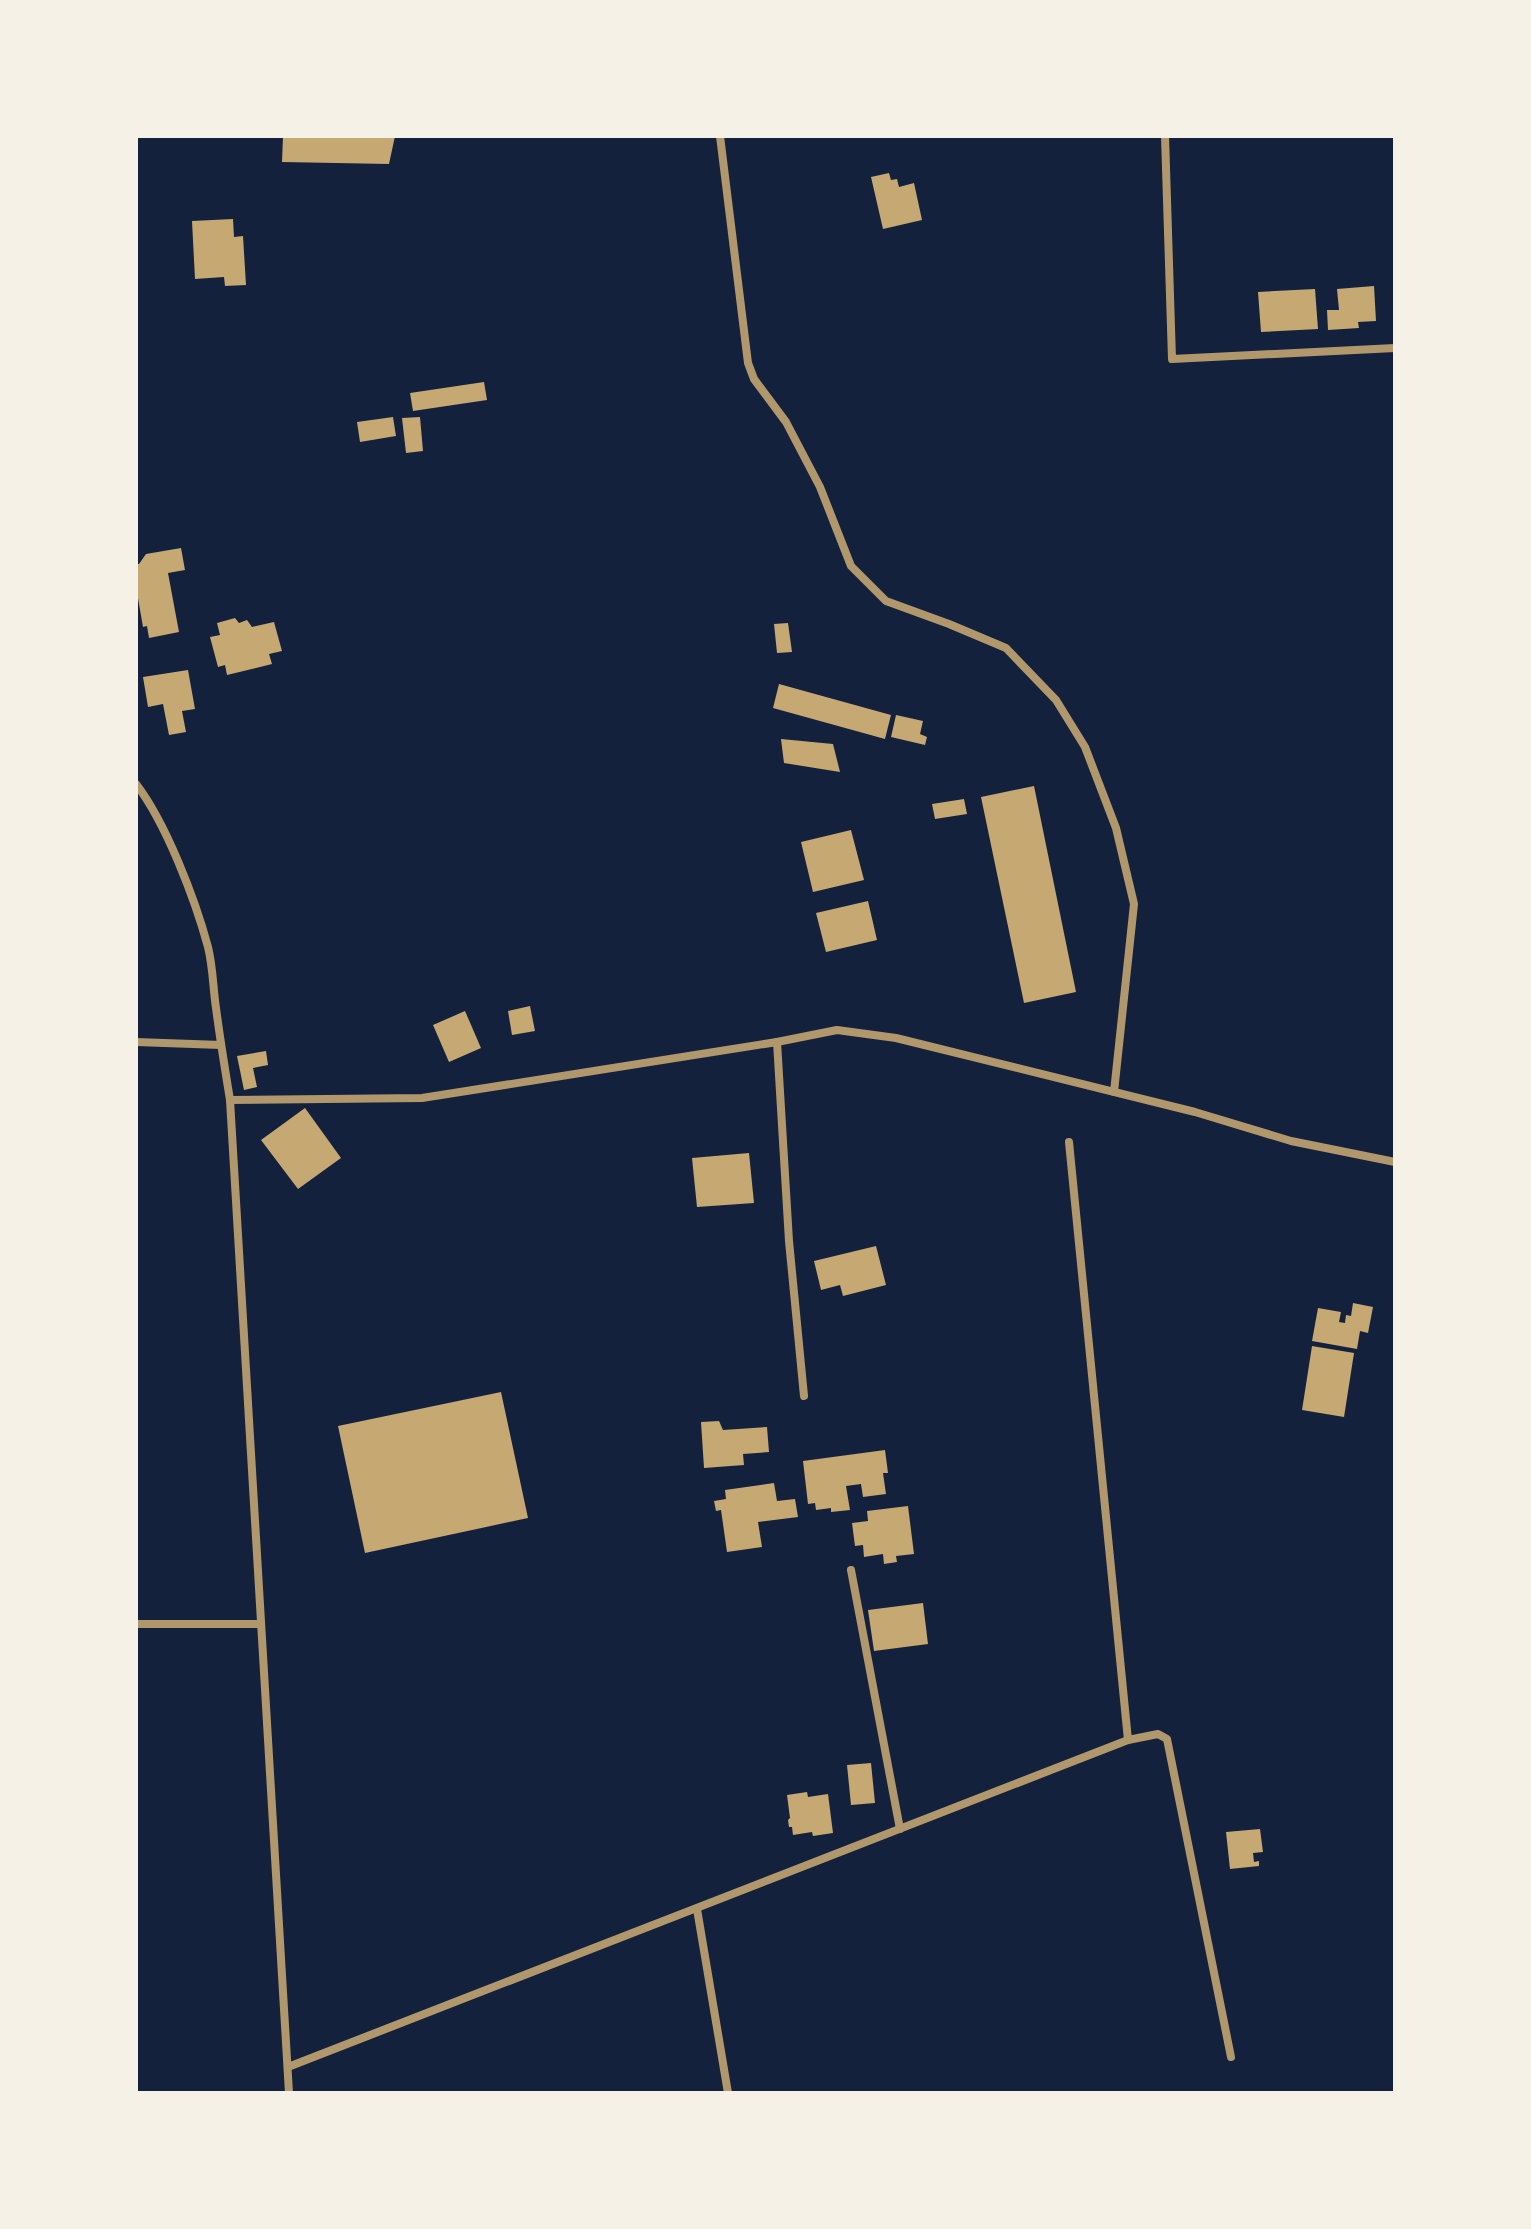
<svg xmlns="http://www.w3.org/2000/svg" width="1531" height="2229" viewBox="0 0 1531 2229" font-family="'PT Sans Narrow',sans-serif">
	<rect width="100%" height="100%" fill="#14213d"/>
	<g fill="#c6a872">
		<path d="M283 136H395L389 164 282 162Z"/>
		<path d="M889 173 891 180 897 179 899 187 914 183 922 220 883 229 871 177Z"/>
		<path d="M233 219 234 237 243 236 246 285 225 286 224 277 195 279 192 221Z"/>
		<path d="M1374 286 1376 321 1358 322 1359 328 1328 330 1327 310H1339L1337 289Z"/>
		<path d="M1315 289 1318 329 1261 332 1258 292Z"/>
		<path d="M484 382 487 400 413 411 410 393Z"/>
		<path d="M393 417 396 436 360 442 357 422Z"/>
		<path d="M420 417 423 451 406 453 402 418Z"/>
		<path d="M181 548 185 570 168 573 179 632 149 638 147 626 143 627 136 587V564H139L146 554Z"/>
		<path d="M235 618 239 623 247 620 252 627 274 622 282 651 269 654 272 664 227 675 225 665 218 667 210 637 220 635 217 623Z"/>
		<path d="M788 623 792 652 777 653 774 624Z"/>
		<path d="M188 670 195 709 182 711 186 732 169 735 163 704 148 707 143 677Z"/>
		<path d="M779 684 891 715 885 739 773 708Z"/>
		<path d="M896 715 923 721 920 734 927 737 925 745 891 737Z"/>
		<path d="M781 739 833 744 840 772 784 763Z"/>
		<path d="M1034 786 1076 992 1024 1003 981 797Z"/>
		<path d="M964 799 967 814 935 819 932 804Z"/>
		<path d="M851 830 864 880 813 892 801 842Z"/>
		<path d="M868 901 877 940 826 952 816 913Z"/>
		<path d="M530 1006 535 1031 512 1035 508 1011Z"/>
		<path d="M465 1011 481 1048 449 1062 433 1025Z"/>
		<path d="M266 1051 268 1065 253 1068 257 1087 244 1090 237 1056Z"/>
		<path d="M305 1108 341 1158 298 1189 261 1140Z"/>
		<path d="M749 1153 754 1203 697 1207 692 1158Z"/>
		<path d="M876 1246 886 1285 843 1296 840 1285 821 1290 814 1261Z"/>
		<path d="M1353 1303 1373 1307 1368 1333 1360 1331 1357 1349 1312 1341 1318 1308 1341 1312 1339 1322 1345 1323 1346 1315 1351 1316Z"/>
		<path d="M1312 1346 1354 1353 1344 1417 1302 1410Z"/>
		<path d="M501 1392 528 1518 365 1553 338 1426Z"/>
		<path d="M719 1421 723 1430 767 1427 769 1452 743 1454 744 1465 704 1468 701 1422Z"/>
		<path d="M885 1450 888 1473H883L886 1494 863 1497 861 1484 846 1486 850 1510 831 1512V1508L816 1510 815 1503 808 1504 803 1461Z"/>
		<path d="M774 1483 777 1501 795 1499 798 1517 758 1522 762 1547 727 1552 721 1510 716 1511 714 1501 726 1499 725 1490Z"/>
		<path d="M908 1506 914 1554 896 1556 897 1562 884 1564 883 1554 864 1557 863 1545 855 1546 852 1523 868 1521 867 1511Z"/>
		<path d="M923 1603 928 1644 874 1651 868 1610Z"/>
		<path d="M871 1763 875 1803 851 1805 847 1765Z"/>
		<path d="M807 1792 808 1797 828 1794 833 1833 813 1836 812 1832 793 1835 792 1827H789L788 1820 790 1818 787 1795Z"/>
		<path d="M1260 1829 1263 1852 1253 1853 1254 1862 1259 1861V1866L1230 1869 1226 1832Z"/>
	</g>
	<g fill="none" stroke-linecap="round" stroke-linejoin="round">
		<g stroke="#b1986c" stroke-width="8">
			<path d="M720 136 748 363 754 379 786 422 820 487 851 566 886 601 949 624 1006 648 1056 700 1085 747 1116 828 1134 904 1114 1092"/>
			<path d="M1165 136 1172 359 1395 348"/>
			<path d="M136 784C166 823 195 899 208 947 213 967 213 988 216 1008 220 1039 225 1069 230 1100L289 2093"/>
			<path d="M136 1042 221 1045"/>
			<path d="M777 1042 789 1241 804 1396"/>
			<path d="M230 1100 422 1098 777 1042 837 1030 896 1038 1195 1112 1291 1141 1395 1162"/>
			<path d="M1069 1142 1128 1740"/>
			<path d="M851 1570 900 1829"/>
			<path d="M136 1624H261"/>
			<path d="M697 1909 728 2093"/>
			<path d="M288 2067 1128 1740 1158 1734 1167 1739 1231 2057"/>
		</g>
	</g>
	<rect width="1531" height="2229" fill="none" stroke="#f6f1e7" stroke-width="276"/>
</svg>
